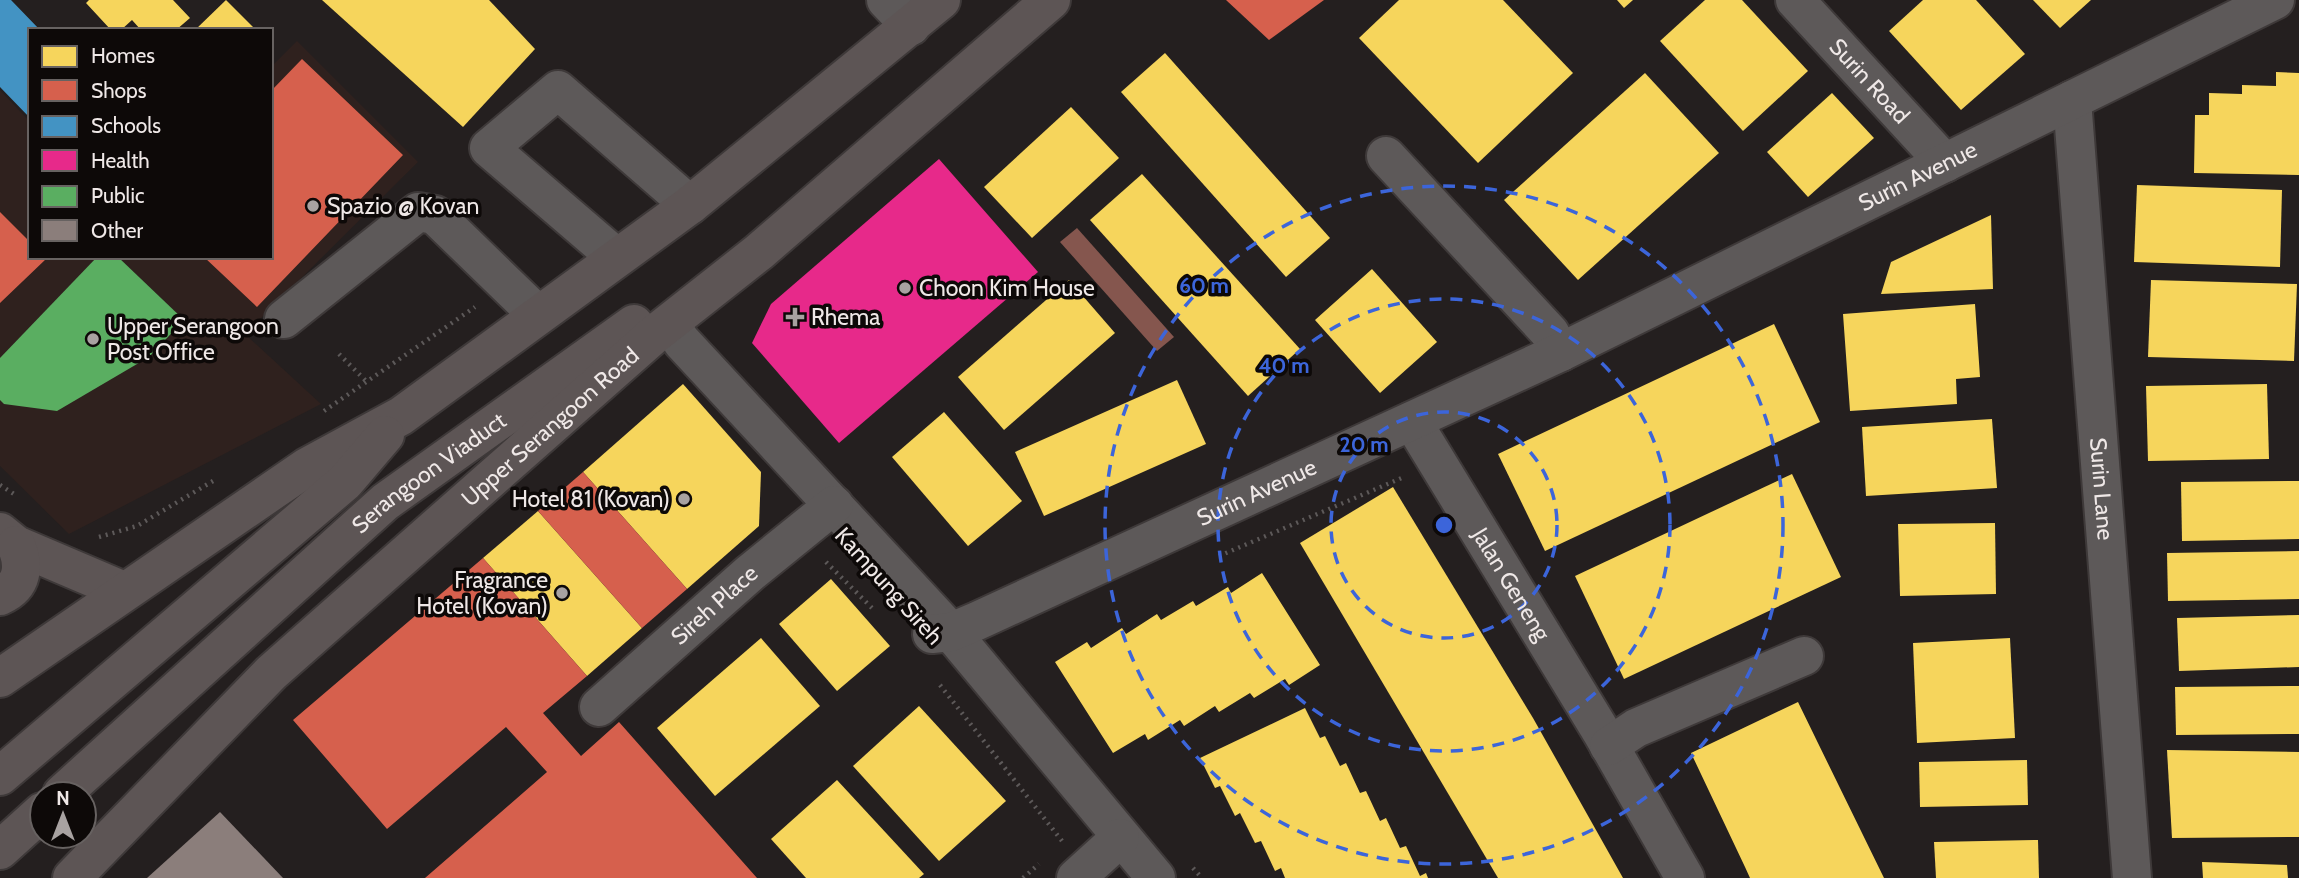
<svg xmlns="http://www.w3.org/2000/svg" width="2299" height="878" viewBox="0 0 2299 878" font-family="Cabin,sans-serif">
	<rect width="100%" height="100%" fill="#241f1f"/>
	<path fill="#2f211e" d="M297 41 418 162 245 334 321 404 69 534 0 466V90L30 122V257H271V67Z"/>
	<path fill="#85564e" d="M1077 228 1174 337 1157 351 1060 242Z"/>
	<g fill="#f6d55c">
		<path d="M89 0H173L190 18 176 30H141L132 20 121 30H111L86 3Z"/>
		<path d="M226 0 256 30H195Z"/>
		<path d="M322 0H489L535 49 463 127Z"/>
		<path d="M1399 0H1503L1573 73 1478 163 1359 38Z"/>
		<path d="M1617 0H1633L1624 8Z"/>
		<path d="M1705 0H1742L1808 71 1743 131 1660 41Z"/>
		<path d="M1923 0H1976L2025 54 1961 110 1889 31Z"/>
		<path d="M2033 0H2091L2060 28Z"/>
		<path d="M1165 53 1330 238 1286 277 1121 92Z"/>
		<path d="M2276 72 2299 73V175L2194 173 2195 115H2209V93L2242 94V85L2276 86Z"/>
		<path d="M1645 73 1719 153 1578 280 1504 200Z"/>
		<path d="M1832 93 1874 138 1808 197 1767 152Z"/>
		<path d="M1071 107 1119 158 1032 238 984 187Z"/>
		<path d="M1142 174 1300 349 1248 396 1090 220Z"/>
		<path d="M2137 185 2282 190 2280 267 2134 262Z"/>
		<path d="M1991 215 1993 289 1881 294 1891 262Z"/>
		<path d="M1372 269 1437 342 1380 393 1315 320Z"/>
		<path d="M1069 280 1115 333 1004 430 958 377Z"/>
		<path d="M2151 280 2297 284 2294 361 2148 357Z"/>
		<path d="M1975 304 1980 377 1956 379 1957 404 1850 411 1843 314Z"/>
		<path d="M1774 324 1820 422 1545 551 1498 454Z"/>
		<path d="M1177 380 1206 444 1044 516 1015 452Z"/>
		<path d="M683 384 761 472 759 526 687 589 583 472Z"/>
		<path d="M2267 384 2269 459 2148 461 2146 386Z"/>
		<path d="M944 412 1022 501 968 546 892 457Z"/>
		<path d="M1992 419 1997 488 1866 496 1862 427Z"/>
		<path d="M1792 474 1841 577 1624 679 1575 576Z"/>
		<path d="M2299 481V539L2182 541 2181 482Z"/>
		<path d="M1393 487 1533 718 1623 878H1498L1300 543Z"/>
		<path d="M538 511 642 628 587 676 483 558Z"/>
		<path d="M1995 523 1996 594 1900 596 1898 524Z"/>
		<path d="M2299 551V599L2168 601 2167 553Z"/>
		<path d="M1262 573 1320 665 1289 685 1285 679 1254 698 1250 693 1219 712 1215 706 1184 726 1180 720 1148 740 1145 734 1113 753 1055 662 1087 642 1091 648 1122 628 1126 634 1157 614 1161 620 1193 601 1196 606 1228 587 1231 593Z"/>
		<path d="M831 579 890 646 837 691 779 624Z"/>
		<path d="M2299 615V667L2179 671 2177 618Z"/>
		<path d="M761 638 820 706 715 796 657 728Z"/>
		<path d="M2010 638 2015 738 1917 743 1913 643Z"/>
		<path d="M2299 686V734L2176 735 2175 687Z"/>
		<path d="M1798 702 1816 739 1884 878H1750L1745 867 1691 753Z"/>
		<path d="M919 706 1006 801 939 861 853 766Z"/>
		<path d="M1305 708 1320 738 1325 736 1340 766 1346 763 1360 793 1366 791 1380 821 1386 818 1400 848 1406 846 1420 876 1426 873 1428 878H1285L1281 868 1275 871 1261 841 1255 843 1240 813 1235 816 1220 786 1215 788 1200 758Z"/>
		<path d="M2167 750 2299 752V837L2172 838Z"/>
		<path d="M2027 760 2028 805 1920 807 1919 762Z"/>
		<path d="M837 780 924 874 919 878H806L771 839Z"/>
		<path d="M2038 840 2039 878H1936L1934 842Z"/>
		<path d="M2202 862 2287 865 2288 878H2203Z"/>
	</g>
	<g fill="#d6604d">
		<path d="M1226 0H1324L1269 40Z"/>
		<path d="M302 59 403 155 257 307 204 257H271V91Z"/>
		<path d="M0 212 30 242V257L46 259 0 303Z"/>
		<path d="M583 472 687 589 642 628 538 511Z"/>
		<path d="M483 558 587 676 543 713 581 756 619 722 757 878H425L547 772 506 727 387 829 293 720Z"/>
	</g>
	<path fill="#4393c3" d="M0 0H11L40 30H30V118L0 87Z"/>
	<path fill="#e7298a" d="M939 159 1038 272 839 443 752 343 771 304Z"/>
	<path fill="#5aae61" d="M97 257H118L184 320 149 357 57 411 4 404 0 400V358Z"/>
	<path fill="#8b7e7b" d="M220 812 283 878H147Z"/>
	<g fill="none" stroke-linecap="round" stroke-linejoin="round">
		<defs>
			<g id="minor">
				<path d="M886 0 911 26"/>
				<path id="s1" d="M1795 0 1945 163"/>
				<path id="s2" d="M2072 100 2132 878"/>
				<path d="M1386 156 1550 333 1561 352"/>
				<path d="M616 257 489 148 558 90 690 205"/>
				<path d="M284 319 418 212 435 215 538 315"/>
				<path d="M669 324 682 342 951 632 1156 878"/>
				<path id="s3" d="M1412 421 1602 733 1685 878"/>
				<path id="s4" d="M932 634 951 632 977 621 1561 352 2275 0"/>
				<path id="s5" d="M599 707 750 573 834 505"/>
				<path d="M1609 746 1636 728 1804 656"/>
				<path d="M1076 878 1120 838"/>
			</g>
			<g id="major">
				<path d="M0 532 16 545 124 591"/>
				<path d="M0 596C23 586 25 566 16 545"/>
				<path d="M0 678 307 467 401 416 690 205 941 0"/>
				<path d="M0 776 345 482 385 435"/>
				<path id="s6" d="M62 794 385 502 634 324"/>
				<path d="M0 850 42 812"/>
				<path id="s7" d="M72 878 271 673 655 334 759 252 1051 0"/>
			</g>
		</defs>
		<use href="#minor" stroke="#3e3939" stroke-width="42"/>
		<use href="#major" stroke="#3e3939" stroke-width="42"/>
		<g stroke="#5d5959" stroke-width="4.5" stroke-dasharray="2 5" stroke-linecap="butt">
			<path d="M339 354 368 383"/>
			<path d="M324 411 475 307"/>
			<path d="M0 485 14 494"/>
			<path d="M99 537 137 526 213 481"/>
			<path d="M1219 556 1404 477"/>
			<path d="M826 562 872 608"/>
			<path d="M940 685 1062 841"/>
			<path d="M1193 868 1202 878"/>
			<path d="M1023 878 1039 864"/>
		</g>
		<use href="#minor" stroke="#5d5959" stroke-width="38"/>
		<use href="#major" stroke="#5d5555" stroke-width="38"/>
	</g>
	<g fill="none" stroke="#3c65da" stroke-width="3.5" stroke-dasharray="12 9">
		<circle cx="1444" cy="525" r="113"/>
		<circle cx="1444" cy="525" r="226"/>
		<circle cx="1444" cy="525" r="339"/>
	</g>
	<g fill="#a8a2a1" stroke="#0d0908" stroke-width="2.5">
		<circle cx="313" cy="206" r="7"/>
		<circle cx="905" cy="288" r="7"/>
		<path d="M791.5 306.5h7v7h7v7h-7v7h-7v-7h-7v-7h7z"/>
		<circle cx="93" cy="339" r="7"/>
		<circle cx="684" cy="499" r="7"/>
		<circle cx="562" cy="593" r="7"/>
	</g>
	<g text-anchor="middle" dominant-baseline="central" stroke-width="7" stroke-linejoin="round" paint-order="stroke">
		<g font-size="23" fill="#efe8e7" stroke="#0d0908">
			<text stroke="none"><textPath href="#s1" startOffset="110">Surin Road</textPath></text>
			<text stroke="none"><textPath href="#s4" startOffset="1088">Surin Avenue</textPath></text>
			<text stroke="none"><textPath href="#s7" startOffset="658">Upper Serangoon Road</textPath></text>
			<text stroke="none"><textPath href="#s6" startOffset="488">Serangoon Viaduct</textPath></text>
			<text stroke="none"><textPath href="#s2" startOffset="390">Surin Lane</textPath></text>
			<text stroke="none"><textPath href="#s4" startOffset="355">Surin Avenue</textPath></text>
			<text stroke="none"><textPath href="#s3" startOffset="191">Jalan Geneng</textPath></text>
			<text transform="translate(889 586) rotate(48)">Kampung Sireh</text>
			<text stroke="none"><textPath href="#s5" startOffset="154">Sireh Place</textPath></text>
		</g>
		<g font-size="23" fill="#efe8e7" stroke="#0d0908" text-anchor="start">
			<text x="327" y="206">Spazio @ Kovan</text>
			<text x="919" y="288">Choon Kim House</text>
			<text x="811" y="317">Rhema</text>
			<text x="107" y="326">Upper Serangoon<tspan x="107" dy="26">Post Office</tspan></text>
			<text x="670" y="499" text-anchor="end">Hotel 81 (Kovan)</text>
			<text x="548" y="580" text-anchor="end">Fragrance<tspan x="548" dy="26">Hotel (Kovan)</tspan></text>
		</g>
	</g>
	<circle cx="1444" cy="525" r="10" fill="#3c65da" stroke="#0d0908" stroke-width="3.5"/>
	<g font-size="21" text-anchor="middle" font-weight="bold" fill="#3c65da" stroke="#0d0908" stroke-width="7" stroke-linejoin="round" paint-order="stroke">
		<text x="1204" y="293">60 m</text>
		<text x="1284" y="373">40 m</text>
		<text x="1364" y="452">20 m</text>
	</g>
	<rect x="28" y="28" width="245" height="231" fill="#0d0908" stroke="#676261" stroke-width="2"/>
	<rect x="42" y="46" width="35" height="21" fill="#f6d55c" stroke="#676261" stroke-width="2"/>
	<text x="91" y="63" font-size="21" fill="#efe8e7">Homes</text>
	<rect x="42" y="80" width="35" height="21" fill="#d6604d" stroke="#676261" stroke-width="2"/>
	<text x="91" y="98" font-size="21" fill="#efe8e7">Shops</text>
	<rect x="42" y="116" width="35" height="21" fill="#4393c3" stroke="#676261" stroke-width="2"/>
	<text x="91" y="133" font-size="21" fill="#efe8e7">Schools</text>
	<rect x="42" y="150" width="35" height="21" fill="#e7298a" stroke="#676261" stroke-width="2"/>
	<text x="91" y="168" font-size="21" fill="#efe8e7">Health</text>
	<rect x="42" y="186" width="35" height="21" fill="#5aae61" stroke="#676261" stroke-width="2"/>
	<text x="91" y="203" font-size="21" fill="#efe8e7">Public</text>
	<rect x="42" y="220" width="35" height="21" fill="#8b7e7b" stroke="#676261" stroke-width="2"/>
	<text x="91" y="238" font-size="21" fill="#efe8e7">Other</text>
	<g transform="translate(63 815)"><circle r="33" fill="#0d0908" stroke="#676261" stroke-width="2"/>
	<path d="M0-5L12 26L0 18L-12 26Z" fill="#a8a2a1"/>
	<text y="-10" font-size="19" font-weight="bold" text-anchor="middle" fill="#efe8e7">N</text>
	</g>
</svg>
